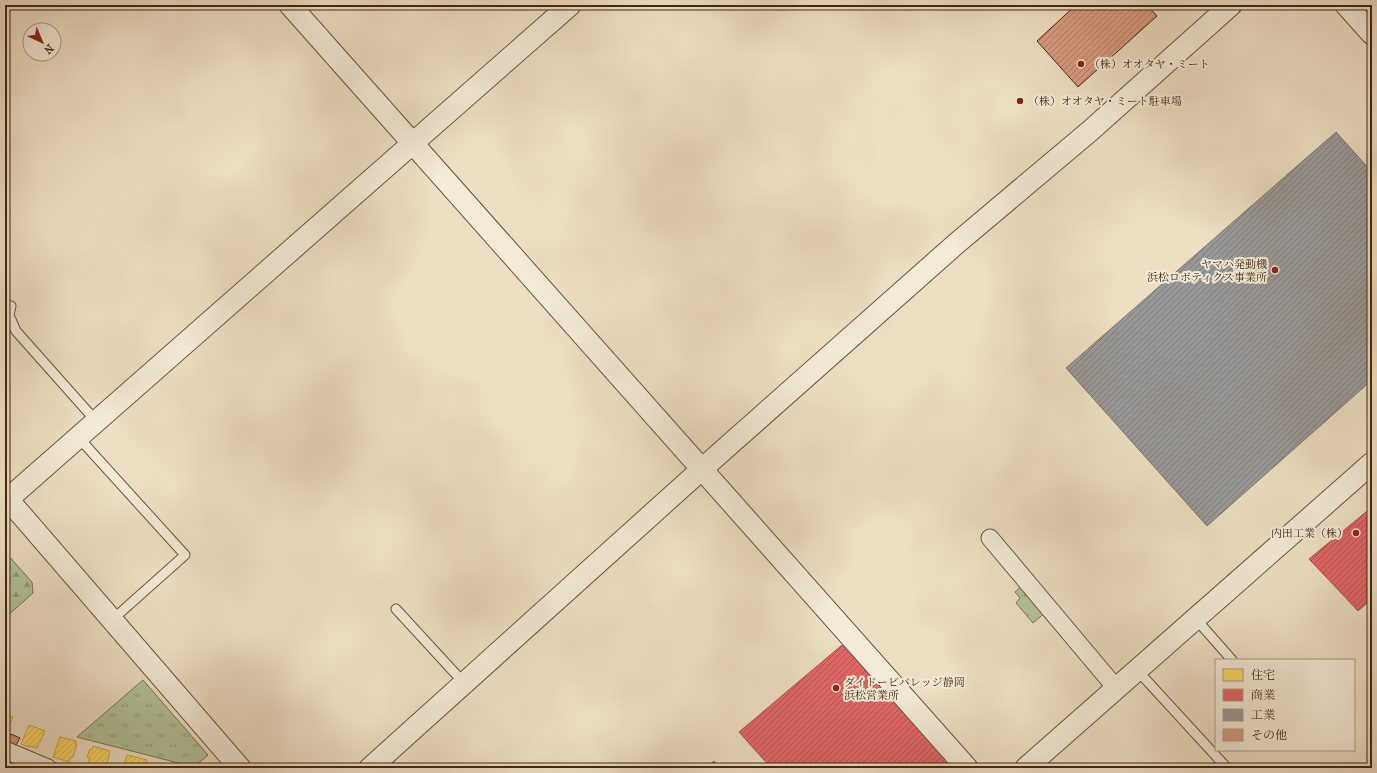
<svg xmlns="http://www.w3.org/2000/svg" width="1377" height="773" viewBox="0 0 1377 773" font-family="'IM FELL French Canon','Noto Serif JP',serif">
	<defs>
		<pattern id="grass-tufts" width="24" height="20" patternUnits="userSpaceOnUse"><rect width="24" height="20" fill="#b3c398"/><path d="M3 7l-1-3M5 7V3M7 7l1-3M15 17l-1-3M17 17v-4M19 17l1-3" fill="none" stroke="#939e7b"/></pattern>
		<pattern id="forest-firs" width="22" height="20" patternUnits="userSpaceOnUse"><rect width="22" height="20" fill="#b3c398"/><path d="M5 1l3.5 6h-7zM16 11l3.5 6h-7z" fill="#939e7b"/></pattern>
		<pattern id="homes-hatch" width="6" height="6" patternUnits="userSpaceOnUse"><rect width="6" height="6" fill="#ffd966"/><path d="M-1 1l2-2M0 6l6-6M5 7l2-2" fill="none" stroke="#dcba57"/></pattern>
		<pattern id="shops-hatch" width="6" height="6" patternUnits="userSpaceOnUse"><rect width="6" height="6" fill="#e06666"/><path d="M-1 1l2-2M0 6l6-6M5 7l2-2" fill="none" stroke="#b75453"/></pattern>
		<pattern id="industry-hatch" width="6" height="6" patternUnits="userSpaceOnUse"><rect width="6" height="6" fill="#999"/><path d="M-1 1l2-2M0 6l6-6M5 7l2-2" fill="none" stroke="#7e7d7b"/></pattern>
		<pattern id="building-hatch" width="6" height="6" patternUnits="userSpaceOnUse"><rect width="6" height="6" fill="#da9c80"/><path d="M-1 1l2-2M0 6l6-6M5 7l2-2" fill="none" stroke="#b27f67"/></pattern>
	</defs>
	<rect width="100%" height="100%" fill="#eddfc3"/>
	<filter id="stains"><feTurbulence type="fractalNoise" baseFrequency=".005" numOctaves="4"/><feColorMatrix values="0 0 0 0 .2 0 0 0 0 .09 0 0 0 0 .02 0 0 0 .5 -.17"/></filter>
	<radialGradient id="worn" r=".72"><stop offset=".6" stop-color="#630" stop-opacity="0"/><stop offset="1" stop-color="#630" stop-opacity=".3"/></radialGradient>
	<g fill="url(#grass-tufts)" stroke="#7a7654">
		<path d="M1024 584 1047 611 1033 623 1016 603 1020 598 1015 592Z"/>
		<path d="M143 680 208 755 194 767 77 737Z"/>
	</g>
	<path fill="url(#forest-firs)" stroke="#7a7654" d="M5 552 32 582 33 593 5 618Z"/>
	<g fill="url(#homes-hatch)" stroke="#c6a44c">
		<path d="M5 714 13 717 6 733 5 732Z"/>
		<path d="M29 725 45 731 37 748 30 746 29 747 21 744Z"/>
		<path d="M60 737 76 741 75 744H77L73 757H71L69 762 53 757Z"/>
		<path d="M93 746 110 751 106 768 87 765 90 758 87 757 90 749 92 750Z"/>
		<path d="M127 755 147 760 145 768H123Z"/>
		<path d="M162 764 165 766 167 764 171 768H158Z"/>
	</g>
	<g fill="url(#shops-hatch)" stroke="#b0534c">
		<path d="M1372 507V599L1358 611 1309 559Z"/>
		<path d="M842 645 954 768H771L739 732Z"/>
	</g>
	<g fill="url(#industry-hatch)" stroke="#7f7770">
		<path d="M1336 132 1372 172V380L1207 526 1066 368Z"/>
		<path d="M714 761 720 768H706Z"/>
	</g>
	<g fill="url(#building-hatch)" stroke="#412811">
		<path d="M1076 5H1147L1157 16 1078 87 1037 41Z"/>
		<path d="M11 734 20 738 16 745 7 741Z"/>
	</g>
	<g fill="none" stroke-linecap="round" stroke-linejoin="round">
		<defs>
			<g id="service">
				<path d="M11 306 9 315 16 331 96 421"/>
				<path d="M78 437 185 555 112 620"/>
				<path d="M396 609 464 683"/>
				<path d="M1195 618 1232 660"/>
				<path d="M1137 670 1227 768"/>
			</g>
			<g id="minor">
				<path d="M990 538 1116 688"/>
				<path d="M5 750 48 768"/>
			</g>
			<g id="tertiary">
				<path d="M290 5 967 768"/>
				<path d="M1346 5 1372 34"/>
				<path d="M5 496 240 768"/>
				<path d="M8 499 570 5"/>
				<path d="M370 768 702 469 957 243 1090 131 1231 5"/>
				<path d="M1026 768 1372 463"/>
			</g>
		</defs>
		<use href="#service" stroke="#6c563e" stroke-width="11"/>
		<use href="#minor" stroke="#6c563e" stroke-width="19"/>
		<use href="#tertiary" stroke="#6c563e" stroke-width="23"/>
		<use href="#service" stroke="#f3ead8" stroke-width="9"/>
		<use href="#minor" stroke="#f3ead8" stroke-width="17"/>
		<use href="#tertiary" stroke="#f3ead8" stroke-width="21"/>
	</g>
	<g fill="#8f2418" stroke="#f3ead8" stroke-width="1.5">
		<circle cx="1081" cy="64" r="4"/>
		<circle cx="1020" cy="101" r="4"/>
		<circle cx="1275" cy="270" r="4"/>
		<circle cx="1356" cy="533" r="4"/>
		<circle cx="836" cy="688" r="4"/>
	</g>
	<g text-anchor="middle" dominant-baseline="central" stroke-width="4" stroke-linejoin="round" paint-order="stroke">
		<g font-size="11" fill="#412811" stroke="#f3ead8" text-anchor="start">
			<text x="1089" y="64">（株）オオタヤ・ミート</text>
			<text x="1028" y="101">（株）オオタヤ・ミート駐車場</text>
			<text x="1267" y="264" text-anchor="end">ヤマハ発動機<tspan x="1267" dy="13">浜松ロボティクス事業所</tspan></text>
			<text x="1348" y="533" text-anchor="end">内田工業（株）</text>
			<text x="844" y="682">ダイドービバレッジ静岡<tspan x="844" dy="13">浜松営業所</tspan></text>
		</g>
	</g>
	<rect width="1377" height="773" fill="none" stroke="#eddfc3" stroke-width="20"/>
	<rect x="6" y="6" width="1365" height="761" fill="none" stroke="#412811" stroke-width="2"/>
	<rect x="10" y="10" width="1357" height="753" fill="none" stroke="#412811"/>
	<rect x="1215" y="659" width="140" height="92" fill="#f3ead8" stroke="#ac9c88"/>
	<rect x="1223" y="669" width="20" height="12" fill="#ffd966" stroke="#ac9c88"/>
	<text x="1251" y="679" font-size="12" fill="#412811">住宅</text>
	<rect x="1223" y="689" width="20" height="12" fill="#e06666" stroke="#ac9c88"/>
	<text x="1251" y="699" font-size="12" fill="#412811">商業</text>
	<rect x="1223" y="709" width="20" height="12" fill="#999999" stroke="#ac9c88"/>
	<text x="1251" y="719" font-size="12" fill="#412811">工業</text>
	<rect x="1223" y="729" width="20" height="12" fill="#da9c80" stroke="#ac9c88"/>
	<text x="1251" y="739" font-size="12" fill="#412811">その他</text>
	<g transform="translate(42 42) rotate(136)"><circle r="19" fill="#f3ead8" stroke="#ac9c88"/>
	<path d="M0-3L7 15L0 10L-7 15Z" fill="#8f2418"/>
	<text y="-6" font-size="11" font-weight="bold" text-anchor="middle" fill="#412811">N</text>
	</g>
	<rect width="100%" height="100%" filter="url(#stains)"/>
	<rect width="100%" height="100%" fill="url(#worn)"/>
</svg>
